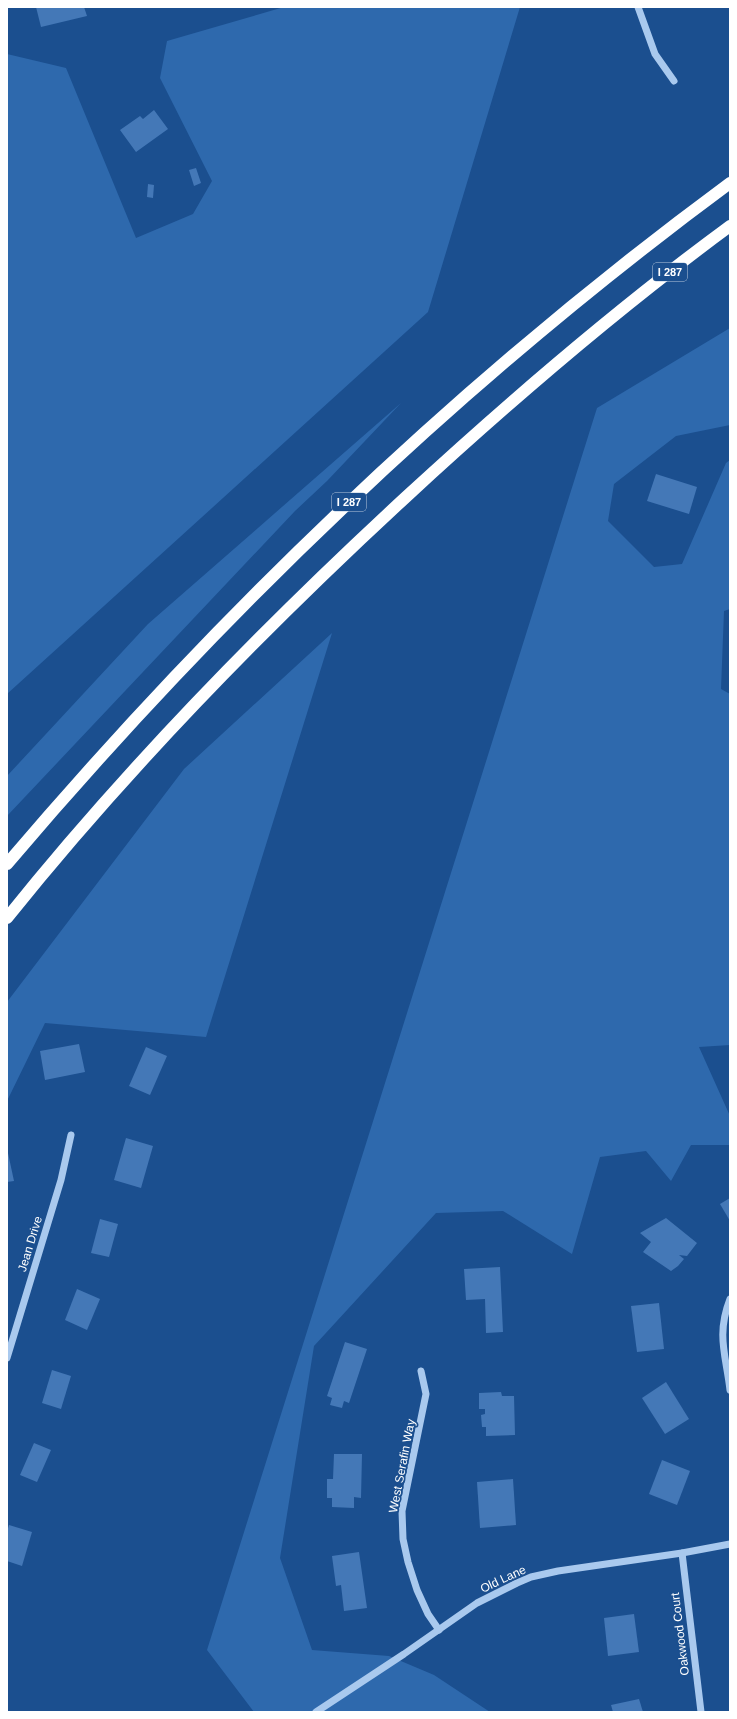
<svg xmlns="http://www.w3.org/2000/svg" width="737" height="1719" viewBox="0 0 737 1719" font-family="Arial,sans-serif">
	<rect width="100%" height="100%" fill="#1b4f8f"/>
	<g fill="#2e69ad">
		<path d="M284 7H520L428 312 7 694V54L66 68 136 238 193 214 212 181 160 78 167 41Z"/>
		<path d="M730 328V425L676 436 614 484 608 521 654 567 682 564 726 463 730 460V609L724 611 721 689 730 694V1045L699 1047 730 1116V1145H691L671 1181 646 1151 600 1157 572 1254 503 1211 436 1213 314 1346 280 1558 312 1650 389 1656 434 1675 490 1712H254L207 1650 597 408Z"/>
		<path d="M401 403 327 481 295 511 7 816V776L148 624Z"/>
		<path d="M332 633 206 1037 45 1023 7 1101V1002L184 769Z"/>
	</g>
	<g fill="#4478b7">
		<path d="M36 7H84L87 16 41 27Z"/>
		<path d="M154 110 168 129 136 152 120 130 140 116 143 119Z"/>
		<path d="M196 168 201 183 194 186 189 170Z"/>
		<path d="M148 184 154 185 153 198 147 197Z"/>
		<path d="M656 474 697 487 689 514 647 501Z"/>
		<path d="M79 1044 85 1072 45 1080 40 1051Z"/>
		<path d="M146 1047 167 1056 150 1095 129 1086Z"/>
		<path d="M126 1138 153 1146 141 1188 114 1180Z"/>
		<path d="M7 1153H8L14 1181 7 1182Z"/>
		<path d="M730 1198V1221L720 1204Z"/>
		<path d="M666 1218 697 1243 687 1256 679 1255 684 1259 678 1266 671 1271 643 1252 651 1242 640 1233Z"/>
		<path d="M100 1219 118 1224 109 1257 91 1253Z"/>
		<path d="M500 1267 503 1332 486 1333 485 1299 466 1300 464 1269Z"/>
		<path d="M77 1289 100 1299 87 1330 65 1320Z"/>
		<path d="M659 1303 664 1349 637 1352 631 1306Z"/>
		<path d="M345 1342 367 1349 349 1403 344 1401 342 1408 330 1405 332 1398 327 1396Z"/>
		<path d="M52 1370 71 1376 61 1409 42 1403Z"/>
		<path d="M666 1382 689 1419 665 1434 642 1398Z"/>
		<path d="M501 1392 502 1396H514L515 1435 486 1436V1427H482L481 1415 485 1414V1409H479V1393Z"/>
		<path d="M34 1443 51 1450 37 1482 20 1475Z"/>
		<path d="M334 1454H362L361 1498 354 1497V1508L332 1507V1498H327V1479H333Z"/>
		<path d="M662 1460 690 1471 677 1505 649 1494Z"/>
		<path d="M513 1479 516 1525 480 1528 477 1482Z"/>
		<path d="M9 1525 32 1532 22 1566 7 1561V1532Z"/>
		<path d="M359 1552 367 1608 344 1611 341 1585 336 1586 332 1556Z"/>
		<path d="M634 1614 639 1652 608 1656 604 1618Z"/>
		<path d="M639 1699 643 1712H613L611 1705Z"/>
	</g>
	<g fill="none" stroke-linecap="round" stroke-linejoin="round">
		<g stroke="#a9c9ee" stroke-width="7">
			<path d="M638 7 655 54 674 81"/>
			<path d="M730 1299C716 1335 726 1355 730 1390"/>
			<path d="M7 1358 61 1180 71 1135"/>
			<path d="M421 1371 426 1394 402 1511 403 1539 408 1562 417 1590 428 1614 439 1630"/>
			<path d="M682 1553 701 1712"/>
			<path d="M316 1712 404 1654 477 1603 517 1583 531 1577 558 1571 682 1553 730 1544"/>
		</g>
		<g stroke="#fff" stroke-width="12">
			<path d="M7 864C222 611 463 380 730 183"/>
			<path d="M7 918C128 767 264 628 406 497 509 402 617 309 730 226"/>
		</g>
	</g>
	<g text-anchor="middle" dominant-baseline="central" stroke-width="3.5" stroke-linejoin="round" paint-order="stroke">
		<g fill="#1b4f8f" stroke="#bbcadd" stroke-width="1">
			<rect x="653" y="263" width="34" height="18" rx="3"/>
			<rect x="332" y="493" width="34" height="18" rx="3"/>
		</g>
		<g font-size="11" font-weight="bold" fill="#fff">
			<text x="670" y="272">I 287</text>
			<text x="349" y="502">I 287</text>
		</g>
		<g font-size="12" fill="#fff" stroke="#1b4f8f">
			<text transform="translate(30 1244) rotate(-73)">Jean Drive</text>
			<text transform="translate(402 1466) rotate(-79)">West Serafin Way</text>
			<text transform="translate(503 1579) rotate(-25)">Old Lane</text>
			<text transform="translate(680 1634) rotate(-97)">Oakwood Court</text>
		</g>
	</g>
	<rect width="737" height="1719" fill="none" stroke="#ffffff" stroke-width="16"/>
</svg>
